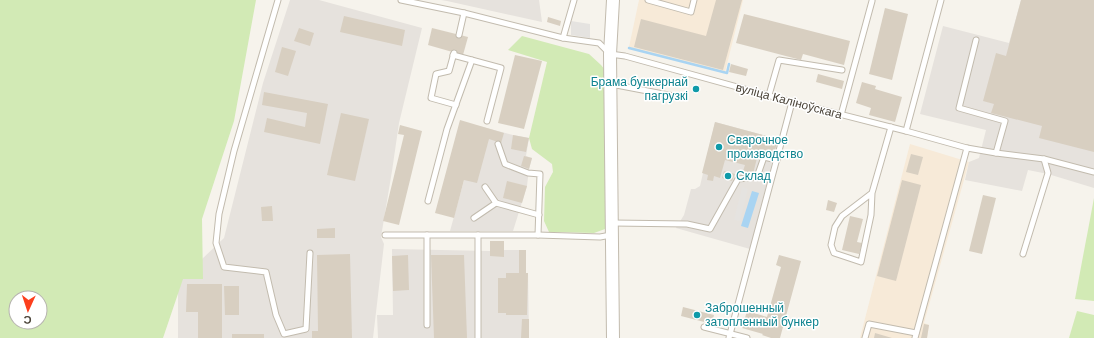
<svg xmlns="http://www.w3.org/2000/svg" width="1094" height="338" viewBox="0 0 1094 338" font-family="'DM Sans',sans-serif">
	<rect width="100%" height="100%" fill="#f6f3ec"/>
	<g fill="#f7ead8">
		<path d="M639 0H743L725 72 629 47Z"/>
		<path d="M910 144 969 162 924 323 929 325 927 338H860Z"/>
	</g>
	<g fill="#e6e2dd">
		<path d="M290 0H319L422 28 399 123 392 171 381 237 384 244 373 338H178V282L224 238 263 83Z"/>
		<path d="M441 0H539L542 22 447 1Z"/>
		<path d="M1021 0H1094V188L1048 174 1028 170 1022 191 965 180 969 162 979 158 986 130 920 114 943 26 1009 43Z"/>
		<path d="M715 122 778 139 750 249 676 228 684 215 691 189H695L700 186Z"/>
		<path d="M479 126 513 135 529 138 526 156 532 158 529 169 527 186 513 231H450Z"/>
		<path d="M490 241H504V250H526V273H528L529 338H378L377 315H393L392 249 490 251Z"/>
	</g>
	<g fill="#d2eab5" fill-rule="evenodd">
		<path d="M0 0H256L234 121 202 219 203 279H183L163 338H0ZM16 298H40V322H16Z"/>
		<path d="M522 36 589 54 601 65 605 70 608 223 605 229 594 233 554 232H549L544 221 545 187 553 172 552 164 532 149 529 138 547 62 508 50Z"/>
		<path d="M1094 198V301L1075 299Z"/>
		<path d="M1077 311 1094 315V338H1069Z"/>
	</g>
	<g fill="#e5e3e0">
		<path d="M571 21 590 24V38L571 35Z"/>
		<path d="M742 187 748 189 740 221 734 220Z"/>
	</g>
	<path fill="#a9d4f2" d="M752 191 759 193 748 228 741 226Z"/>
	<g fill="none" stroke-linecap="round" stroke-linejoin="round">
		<path stroke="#a9d4f2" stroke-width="2.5" d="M629 48 727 73 729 64"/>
	</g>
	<g fill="#d8cfc1">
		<path d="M716 0H742L723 70 634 47 641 19 706 36Z"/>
		<path d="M1021 0H1094V152L1039 138 1042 126 991 113 994 104 983 101 996 53 1006 56Z"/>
		<path d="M885 8 908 14 892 80 869 74Z"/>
		<path d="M744 14 850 41 844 65 803 54 801 60 736 43Z"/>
		<path d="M344 16 405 30 402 46 340 32Z"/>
		<path d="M548 17 561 21 560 26 547 22Z"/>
		<path d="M299 28 314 33 310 46 294 41Z"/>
		<path d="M432 28 468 37 463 55 428 45Z"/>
		<path d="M282 47 296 51 288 76 275 72Z"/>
		<path d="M515 55 542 61 524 129 498 123Z"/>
		<path d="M731 64 748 69 746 76 729 72Z"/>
		<path d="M818 74 844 81 842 89 816 82Z"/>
		<path d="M862 82 876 86 875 89 902 97 895 122 869 115 871 108 856 103Z"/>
		<path d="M694 85H699V93L693 92Z"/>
		<path d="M264 92 328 104 320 144 264 132 267 118 305 127 307 113 262 105Z"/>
		<path d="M341 113 369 119 355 181 327 175Z"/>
		<path d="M460 120 504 133 501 143 489 139 477 183 464 180 454 218 435 213Z"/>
		<path d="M715 122 778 139 774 154 759 150 753 174 743 171 745 165 725 160 720 178 714 176 713 181 707 180 708 175 702 173Z"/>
		<path d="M400 125 422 131 399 225 383 221 404 135 398 134Z"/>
		<path d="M513 135 529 138 526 152 511 149Z"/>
		<path d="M911 154 923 157 918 175 906 172Z"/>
		<path d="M524 156 532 158 529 169 521 166Z"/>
		<path d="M724 171 735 174 732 181 722 178Z"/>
		<path d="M902 180 921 185 896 281 877 276Z"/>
		<path d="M507 181 527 186 522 203 503 198Z"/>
		<path d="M983 195 996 198 982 254 969 251Z"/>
		<path d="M828 200 837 203 834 212 826 210Z"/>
		<path d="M272 206 273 221H262L261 207Z"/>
		<path d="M850 216 863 219 857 242 862 243 859 254 842 250Z"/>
		<path d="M335 228V238H317V229Z"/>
		<path d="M490 241H504V257L490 256Z"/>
		<path d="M519 250H526V273H528L527 315H506V313H498V278H506V273H519Z"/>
		<path d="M350 254 352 338H312V331H318L317 255Z"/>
		<path d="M408 255 409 290 393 291 392 256Z"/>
		<path d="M431 255H464L467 338H434Z"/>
		<path d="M779 255 801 261 780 338H771L762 335 763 334 742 328 747 311 767 317 781 267 776 265Z"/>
		<path d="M187 284H222V338H198V312H186Z"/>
		<path d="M224 286H239V315H225Z"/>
		<path d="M683 307 714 315 712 324 681 316Z"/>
		<path d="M522 319H529V338H521Z"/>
		<path d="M924 324 929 325 927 338H921Z"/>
		<path d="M875 333 892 338H874Z"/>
		<rect x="232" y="334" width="32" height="4"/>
	</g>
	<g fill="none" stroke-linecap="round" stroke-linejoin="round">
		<defs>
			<g id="service">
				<path d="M278 0 234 151 219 214 216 243 224 267 266 272 276 315 284 334 306 329 310 253"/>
				<path d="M401 0 464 13 563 38 599 43 610 54 625 56 792 102 906 131 967 148 996 153 1044 159 1094 172"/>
				<path d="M648 0 691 12 694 0"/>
				<path d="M459 35 464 13"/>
				<path d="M563 38 574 0"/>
				<path d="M976 40 959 108 1005 121 996 153"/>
				<path d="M454 53 449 71 436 74 431 98 456 105"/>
				<path d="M453 55 501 68 487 121"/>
				<path d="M611 84 679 97"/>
				<path d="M769 95 779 60 842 70"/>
				<path d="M841 115 872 1"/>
				<path d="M906 131 941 0"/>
				<path d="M498 144 505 164 528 173 540 174 538 235"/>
				<path d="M485 187 496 203 539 215"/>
				<path d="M872 193 871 215 861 262 834 253 831 245 835 227 842 216 872 193 891 127"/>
				<path d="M428 201 447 129 472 60"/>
				<path d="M474 218 496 203"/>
				<path d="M613 223 687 224 710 229 738 179 757 177 764 157 777 160"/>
				<path d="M385 235H538L600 237 611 235"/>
				<path d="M427 235V325"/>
				<path d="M478 235V338"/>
				<path d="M1023 254 1048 173 1044 159"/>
				<path d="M704 327 747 338"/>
				<path d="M729 338 792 102"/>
				<path d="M865 338 869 324 916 333"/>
				<path d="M915 338 967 148"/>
			</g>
			<path id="tertiary" d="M613 0 610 54 613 338"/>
		</defs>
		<use href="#service" stroke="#c2bbae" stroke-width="7"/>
		<use href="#tertiary" stroke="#c2bbae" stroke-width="14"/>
		<use href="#service" stroke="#fff" stroke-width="5"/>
		<use href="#tertiary" stroke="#fff" stroke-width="12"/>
	</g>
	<g fill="#0f9aa8" stroke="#fff" stroke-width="1.5">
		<circle cx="696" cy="89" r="4"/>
		<circle cx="719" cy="147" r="4"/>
		<circle cx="728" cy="176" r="4"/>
		<circle cx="697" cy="315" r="4"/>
	</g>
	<g text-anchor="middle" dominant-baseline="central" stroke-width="3" stroke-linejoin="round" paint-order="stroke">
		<g font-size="12" fill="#0d838f" stroke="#fff" text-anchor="start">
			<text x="688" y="82" text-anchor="end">Брама бункернай<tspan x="688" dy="14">пагрузкі</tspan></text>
			<text x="727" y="140">Сварочное<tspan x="727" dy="14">производство</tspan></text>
			<text x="736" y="176">Склад</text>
			<text x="705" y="308">Заброшенный<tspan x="705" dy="14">затопленный бункер</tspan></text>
		</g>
		<g font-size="12" fill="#4b4439" stroke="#fff">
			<text transform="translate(789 101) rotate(15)">вуліца Каліноўскага</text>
		</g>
	</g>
	<g transform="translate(28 310) rotate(183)"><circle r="19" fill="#ffffff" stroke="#b7b4b0"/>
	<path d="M0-3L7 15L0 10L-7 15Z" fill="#fc3f1d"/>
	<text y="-6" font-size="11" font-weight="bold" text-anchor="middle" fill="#4b4439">С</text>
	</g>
</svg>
